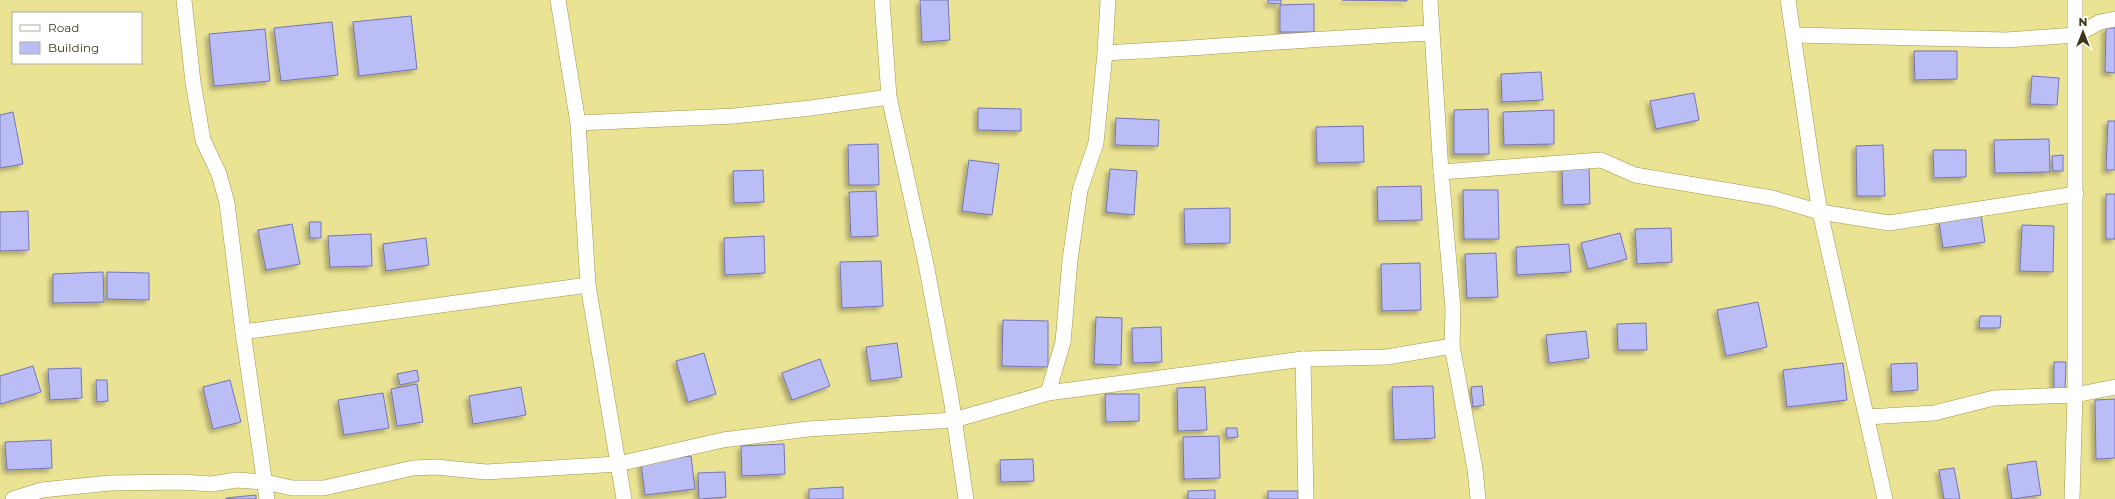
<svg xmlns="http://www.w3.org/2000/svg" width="2115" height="499" viewBox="0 0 2115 499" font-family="Montserrat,sans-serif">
	<defs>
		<filter id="shadow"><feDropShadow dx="-3.5" dy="3.5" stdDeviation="2" flood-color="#0004"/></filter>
	</defs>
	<rect width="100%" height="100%" fill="#ebe394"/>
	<g fill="#bbbdf6" stroke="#7575b6" filter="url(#shadow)">
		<path d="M920 0H948L950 40 922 42Z"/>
		<path d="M1268 0H1281V4L1268 3Z"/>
		<path d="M1342 0H1407V1Z"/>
		<path d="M1314 4V32H1280V5Z"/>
		<path d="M411 16 417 69 359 76 353 22Z"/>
		<path d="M332 22 338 75 281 81 274 28Z"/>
		<path d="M2106 28H2115V73L2105 72Z"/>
		<path d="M265 29 270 81 214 86 209 34Z"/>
		<path d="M1914 51H1957V79L1915 80Z"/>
		<path d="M1541 72 1543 100 1502 102 1501 74Z"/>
		<path d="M2032 76 2059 78 2057 105 2030 104Z"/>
		<path d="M1694 93 1699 120 1656 129 1650 101Z"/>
		<path d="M978 108 1021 109V131L978 130Z"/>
		<path d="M1488 109 1489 154H1454V110Z"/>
		<path d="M1554 110V144L1504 145 1503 112Z"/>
		<path d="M13 112 23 164 0 168V115Z"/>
		<path d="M1116 118 1159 120 1158 146 1115 145Z"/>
		<path d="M2108 121H2115V170H2106Z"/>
		<path d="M1363 126 1364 162 1317 163 1316 127Z"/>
		<path d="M2049 139 2050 172 1995 173 1994 140Z"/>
		<path d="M878 144 879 185H849L848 145Z"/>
		<path d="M1883 145 1885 196H1857L1856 146Z"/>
		<path d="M1933 150H1966V177L1934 178Z"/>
		<path d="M2063 155V171H2053L2052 156Z"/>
		<path d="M969 160 999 164 992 215 962 211Z"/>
		<path d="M1589 165 1590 204 1563 205 1562 166Z"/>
		<path d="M1110 169 1137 171 1134 215 1106 212Z"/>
		<path d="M763 170 764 202 734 203 733 171Z"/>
		<path d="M1421 186 1422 220 1378 221 1377 187Z"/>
		<path d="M1463 190H1498L1499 239H1464Z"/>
		<path d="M876 191 878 236 851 237 849 192Z"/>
		<rect x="2106" y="194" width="9" height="45"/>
		<path d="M1230 208V243L1185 244 1184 209Z"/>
		<path d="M28 211 29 250 0 251V212Z"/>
		<path d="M1981 215 1985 242 1943 248 1939 221Z"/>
		<path d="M309 222H321V238H310Z"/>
		<path d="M292 224 300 264 266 270 258 230Z"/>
		<path d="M2022 225 2054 226 2053 272 2020 271Z"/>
		<path d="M1671 228 1672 262 1637 264 1635 229Z"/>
		<path d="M1620 233 1627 259 1588 269 1581 243Z"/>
		<path d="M371 234 372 266 330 267 328 236Z"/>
		<path d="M764 236 765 273 725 275 724 238Z"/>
		<path d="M426 238 429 265 386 271 383 244Z"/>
		<path d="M1569 244 1571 272 1517 275 1516 247Z"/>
		<path d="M1496 253 1498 297 1467 298 1465 254Z"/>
		<path d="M881 261 883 306 842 308 840 262Z"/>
		<path d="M1420 263 1421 310 1382 311 1381 264Z"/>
		<path d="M103 272 104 302 53 303V274Z"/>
		<path d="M107 272 149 273V300L107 299Z"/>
		<path d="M1758 302 1767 347 1726 356 1717 310Z"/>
		<path d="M1980 316H2001L2000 328H1979Z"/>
		<path d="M1096 317 1122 318 1121 365 1094 364Z"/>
		<path d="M1003 320 1048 321V367L1002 366Z"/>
		<path d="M1646 323 1647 350H1618L1617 324Z"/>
		<path d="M1161 327 1162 362 1133 363 1132 328Z"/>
		<path d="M1586 331 1589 358 1549 363 1546 335Z"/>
		<path d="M897 343 902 377 871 381 866 347Z"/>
		<path d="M704 353 716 394 688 402 676 361Z"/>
		<path d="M820 359 830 386 792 400 782 373Z"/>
		<path d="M2054 362H2066L2065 389H2054Z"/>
		<path d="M1843 363 1847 400 1787 407 1783 370Z"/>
		<path d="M1917 363 1918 390 1892 392 1891 364Z"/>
		<path d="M33 366 41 392 0 404V376Z"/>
		<path d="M81 368 82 398 50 400 48 369Z"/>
		<path d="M417 370 419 381 400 385 397 374Z"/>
		<path d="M96 380H107L108 401 97 402Z"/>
		<path d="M230 380 241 422 213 429 203 387Z"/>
		<path d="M417 384 423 422 397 426 391 389Z"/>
		<path d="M1433 386 1435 438 1394 440 1392 387Z"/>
		<path d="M1482 386 1484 405 1473 407 1471 387Z"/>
		<path d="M521 387 526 415 473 424 469 396Z"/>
		<path d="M1205 387 1207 430 1178 431 1177 388Z"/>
		<path d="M383 393 389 428 344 435 338 400Z"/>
		<path d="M1105 394H1139V421L1106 422Z"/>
		<path d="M2115 399V458L2096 459 2095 400Z"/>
		<path d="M1226 428H1237L1238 437 1227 438Z"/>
		<path d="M1219 436 1220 478 1184 479 1183 437Z"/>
		<path d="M51 440 52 468 7 470 5 442Z"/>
		<path d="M784 444 785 474 742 476 741 446Z"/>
		<path d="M691 456 695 489 645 495 641 462Z"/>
		<path d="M1033 459 1034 481 1001 482 1000 460Z"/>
		<path d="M2036 461 2041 495 2012 499 2007 465Z"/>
		<path d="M1954 468 1960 499H1944L1939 470Z"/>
		<path d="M725 472 726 497 699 499 698 473Z"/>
		<path d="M843 487V499H809V489Z"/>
		<path d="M1215 490V499H1188V491Z"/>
		<rect x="1268" y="491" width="30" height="8"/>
		<path d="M256 495V499H226V498Z"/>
	</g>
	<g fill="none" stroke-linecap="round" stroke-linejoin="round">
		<defs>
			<g id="street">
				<path d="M184 0 193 82 203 140 219 174 227 203 243 332 267 499"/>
				<path d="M558 0 578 123 588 285 624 499"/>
				<path d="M882 0 889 97 926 264 951 398 966 499"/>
				<path d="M1430 0 1441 172 1453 309 1452 346 1475 469 1478 499"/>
				<path d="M1788 0 1813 171 1820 212 1885 499"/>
				<path d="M1794 35 2006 40 2076 35 2100 22 2115 19"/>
				<path d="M1105 53C1214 47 1323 38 1432 33"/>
				<path d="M578 123 734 116 811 108 889 97"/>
				<path d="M1441 172 1601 160 1635 175 1772 198 1820 212 1889 223 2076 194"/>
				<path d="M243 332 588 285"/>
				<path d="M1303 359 1306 499"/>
				<path d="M1048 393 1063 342 1070 260 1080 190 1096 143 1105 53 1108 0"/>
				<path d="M1867 417 1934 413 1994 398 2075 395 2115 387"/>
				<path d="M13 499 42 490 110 483 180 482 212 484 236 480 265 482 292 488H324L413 468 436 467 486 472 618 464 723 440 808 429 954 420 1048 393 1303 359 1387 357 1452 346"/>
				<path d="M2072 499 2075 395V0"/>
			</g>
		</defs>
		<use href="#street" stroke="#9f974a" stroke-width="16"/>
		<use href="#street" stroke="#fff" stroke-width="15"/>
	</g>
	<rect x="12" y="12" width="130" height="52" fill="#ffffff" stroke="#b0afa2"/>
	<rect x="20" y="25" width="20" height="6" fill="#ffffff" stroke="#b0afa2"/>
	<text x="48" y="32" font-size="12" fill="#3a3616">Road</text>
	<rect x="20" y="42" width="20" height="12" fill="#bbbdf6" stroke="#b0afa2"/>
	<text x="48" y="52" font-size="12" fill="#3a3616">Building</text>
	<g transform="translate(2083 32)" stroke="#ffffff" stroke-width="3" paint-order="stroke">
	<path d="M0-3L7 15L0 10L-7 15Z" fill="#3a3616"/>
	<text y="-6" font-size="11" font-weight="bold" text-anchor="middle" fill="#3a3616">N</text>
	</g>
</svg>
